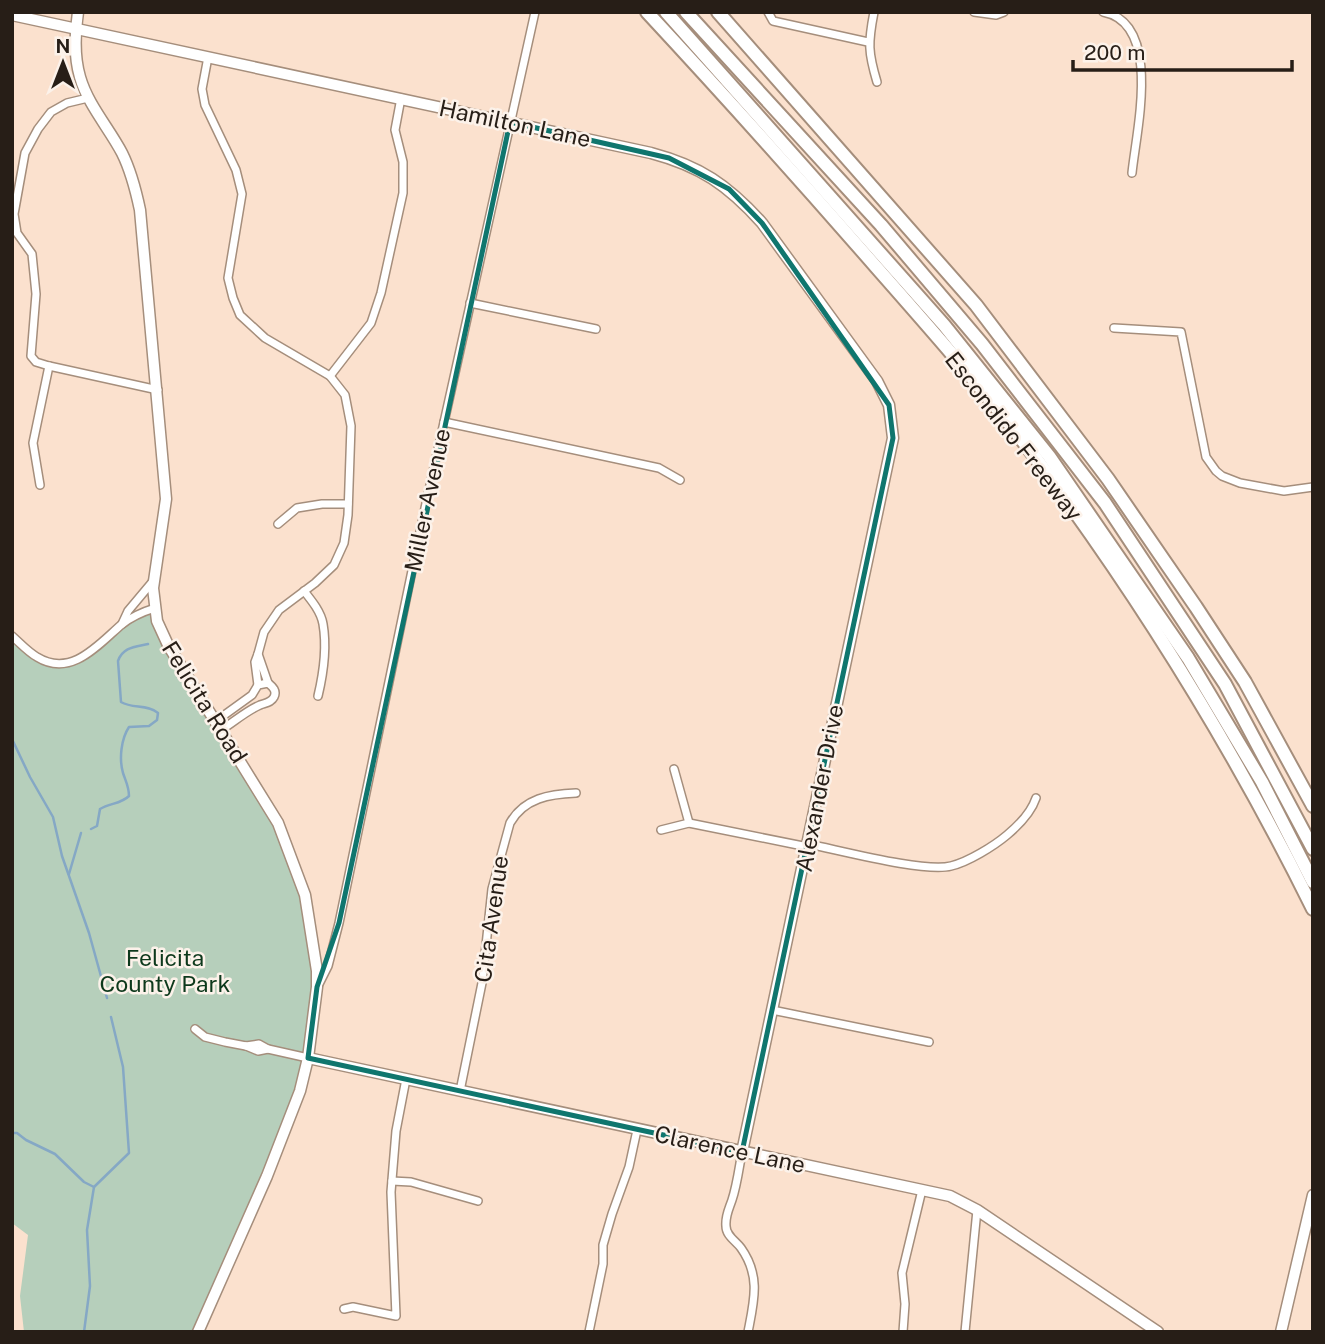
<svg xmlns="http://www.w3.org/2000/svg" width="1325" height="1344" viewBox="0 0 1325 1344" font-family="'Public Sans',sans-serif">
	<rect width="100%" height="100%" fill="#fbe1ce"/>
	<path fill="#b6cfbb" d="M155 608 157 621 258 789 305 895 317 971 300 1091 198 1332H24L20 1296 28 1235 12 1223V636L47 662 76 661 122 625Z"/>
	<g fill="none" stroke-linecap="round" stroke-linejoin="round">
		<g stroke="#85a8c5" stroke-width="2.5">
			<path d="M12 739 30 777 53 817 62 856 89 933 107 998"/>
			<path d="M91 829 97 826 100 809C110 803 121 804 129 796 129 787 126 782 123 773 119 759 121 739 129 727L149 726 157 720 158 713C147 704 133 709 121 702L118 661C123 647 135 647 148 644"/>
			<path d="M69 874 81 833"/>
			<path d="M12 1133H17L26 1140 55 1154 84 1182 94 1187"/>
			<path d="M84 1332 90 1286 87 1230 94 1187 129 1153 123 1067 111 1017"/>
		</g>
		<defs>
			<g id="street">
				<path d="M768 12 773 21 868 42"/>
				<path d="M874 12C868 43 868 52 877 82"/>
				<path d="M974 12 996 15 1004 12"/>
				<path d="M1103 12C1163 23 1136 132 1132 173"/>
				<path d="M208 57 202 89 205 105 236 170 242 194 228 278 233 298 240 315 265 338 330 376 345 395 351 426 348 515 344 543 334 565 315 583 279 610 264 632 258 654"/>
				<path d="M88 98 67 103 51 112 38 129 25 153 14 214 17 233 32 254 36 294 31 356 36 362 49 366 158 390"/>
				<path d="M470 303 596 329"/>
				<path d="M1114 328 1181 332 1206 457 1216 471 1222 476 1240 483 1284 491 1313 487"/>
				<path d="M330 376 371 323 381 293 403 193V162L395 130 401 98"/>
				<path d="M444 422 659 468 680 480"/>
				<path d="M40 485 33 443 49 366"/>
				<path d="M278 524 297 508 322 504H348"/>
				<path d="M304 591C312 601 321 612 323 624 327 647 323 675 318 696"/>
				<path d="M122 624 128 611 154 580"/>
				<path d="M12 636C20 643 28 652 37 657 71 678 98 645 121 625 131 617 142 612 155 608"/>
				<path d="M258 685 255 662 258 654 268 683"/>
				<path d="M216 721 252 695 258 685 268 683C273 687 277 691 274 697 271 703 265 703 260 705 246 711 234 722 221 730"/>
				<path d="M674 769 689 823"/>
				<path d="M661 830 689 823 808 847"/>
				<path d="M808 844C839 850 925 873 951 866 968 862 994 846 1007 835 1019 825 1031 813 1036 798"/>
				<path d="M319 984 328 966 339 923 425 508 535 12"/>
				<path d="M772 1010 929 1042"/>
				<path d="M195 1029 205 1037 225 1042 246 1046 259 1044 268 1049 308 1058"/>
				<path d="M246 1046 258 1051 268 1049"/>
				<path d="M460 1091 482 983 492 889 510 823C524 798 550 794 576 793"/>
				<path d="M742 1152C739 1168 737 1185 732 1200 729 1209 725 1216 726 1226 726 1236 736 1241 741 1248 761 1276 754 1301 748 1332"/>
				<path d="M392 1181 411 1182 478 1201"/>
				<path d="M344 1309 353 1307 396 1316 391 1192 396 1131 406 1079"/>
				<path d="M589 1332 603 1264V1245L612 1214 629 1167 637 1130"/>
				<path d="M903 1332 905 1304 902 1273 922 1190"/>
				<path d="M965 1332 977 1210"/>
			</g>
			<g id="secondary">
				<path d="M78 12C75 33 74 57 80 77 88 105 109 128 122 153 131 171 136 191 140 210L166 499 153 588 157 621 168 645 278 823 305 895 317 971V987L308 1058 300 1091 267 1176 198 1332"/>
				<path d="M12 15 651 153C700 166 728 185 762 223L877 381 889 405 893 438C841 675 793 914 742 1152"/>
				<path d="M308 1058 950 1196 977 1210 1158 1332"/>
				<path d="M1281 1332 1313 1195"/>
			</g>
			<g id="highway">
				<path d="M647 12C725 96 802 182 877 268 929 327 981 386 1029 449 1138 594 1233 747 1313 909"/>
				<path d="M666 12 944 325 1049 456 1188 658 1262 782 1313 882"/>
				<path d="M686 12 881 225 982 344 1105 503 1225 684 1313 849"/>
				<path d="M718 12 976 305 1108 479 1196 607 1245 682 1313 806"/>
			</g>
		</defs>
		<use href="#street" stroke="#a58e7c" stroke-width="10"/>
		<use href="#secondary" stroke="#a58e7c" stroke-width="13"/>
		<use href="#highway" stroke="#a58e7c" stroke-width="16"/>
		<use href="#street" stroke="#fff" stroke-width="7"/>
		<use href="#secondary" stroke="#fff" stroke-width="10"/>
		<use href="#highway" stroke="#fff" stroke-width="12"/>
	</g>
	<path fill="none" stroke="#0f766e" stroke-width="5" stroke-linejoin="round" d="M510 122 669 158 729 189 762 223 889 405 893 438 742 1152 308 1058 317 987 339 923Z"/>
	<g text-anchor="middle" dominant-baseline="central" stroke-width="5" stroke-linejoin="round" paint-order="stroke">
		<g font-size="23" fill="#271e17" stroke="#fcf2ea">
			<text transform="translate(515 123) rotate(12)">Hamilton Lane</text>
			<text transform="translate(1014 436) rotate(52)">Escondido Freeway</text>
			<text transform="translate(427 500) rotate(-78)">Miller Avenue</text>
			<text transform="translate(205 702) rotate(58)">Felicita Road</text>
			<text transform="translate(819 788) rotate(-79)">Alexander Drive</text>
			<text transform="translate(491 919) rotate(-82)">Cita Avenue</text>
			<text transform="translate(730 1149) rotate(12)">Clarence Lane</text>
		</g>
		<g font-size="23" fill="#0d391c" stroke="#fcf2ea">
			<text x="165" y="957">Felicita<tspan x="165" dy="26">County Park</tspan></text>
		</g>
	</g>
	<rect width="1325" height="1344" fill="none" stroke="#271e17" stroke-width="28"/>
	<g transform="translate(63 63)" stroke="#fcf2ea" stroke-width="5" paint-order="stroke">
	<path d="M0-5L12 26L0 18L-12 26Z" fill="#271e17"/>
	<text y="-10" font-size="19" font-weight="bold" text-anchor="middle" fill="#271e17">N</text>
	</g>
	<path d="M1073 60v10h219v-10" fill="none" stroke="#271e17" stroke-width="3.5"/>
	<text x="1084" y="60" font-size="21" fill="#271e17" stroke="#fcf2ea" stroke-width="5" paint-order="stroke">200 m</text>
</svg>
